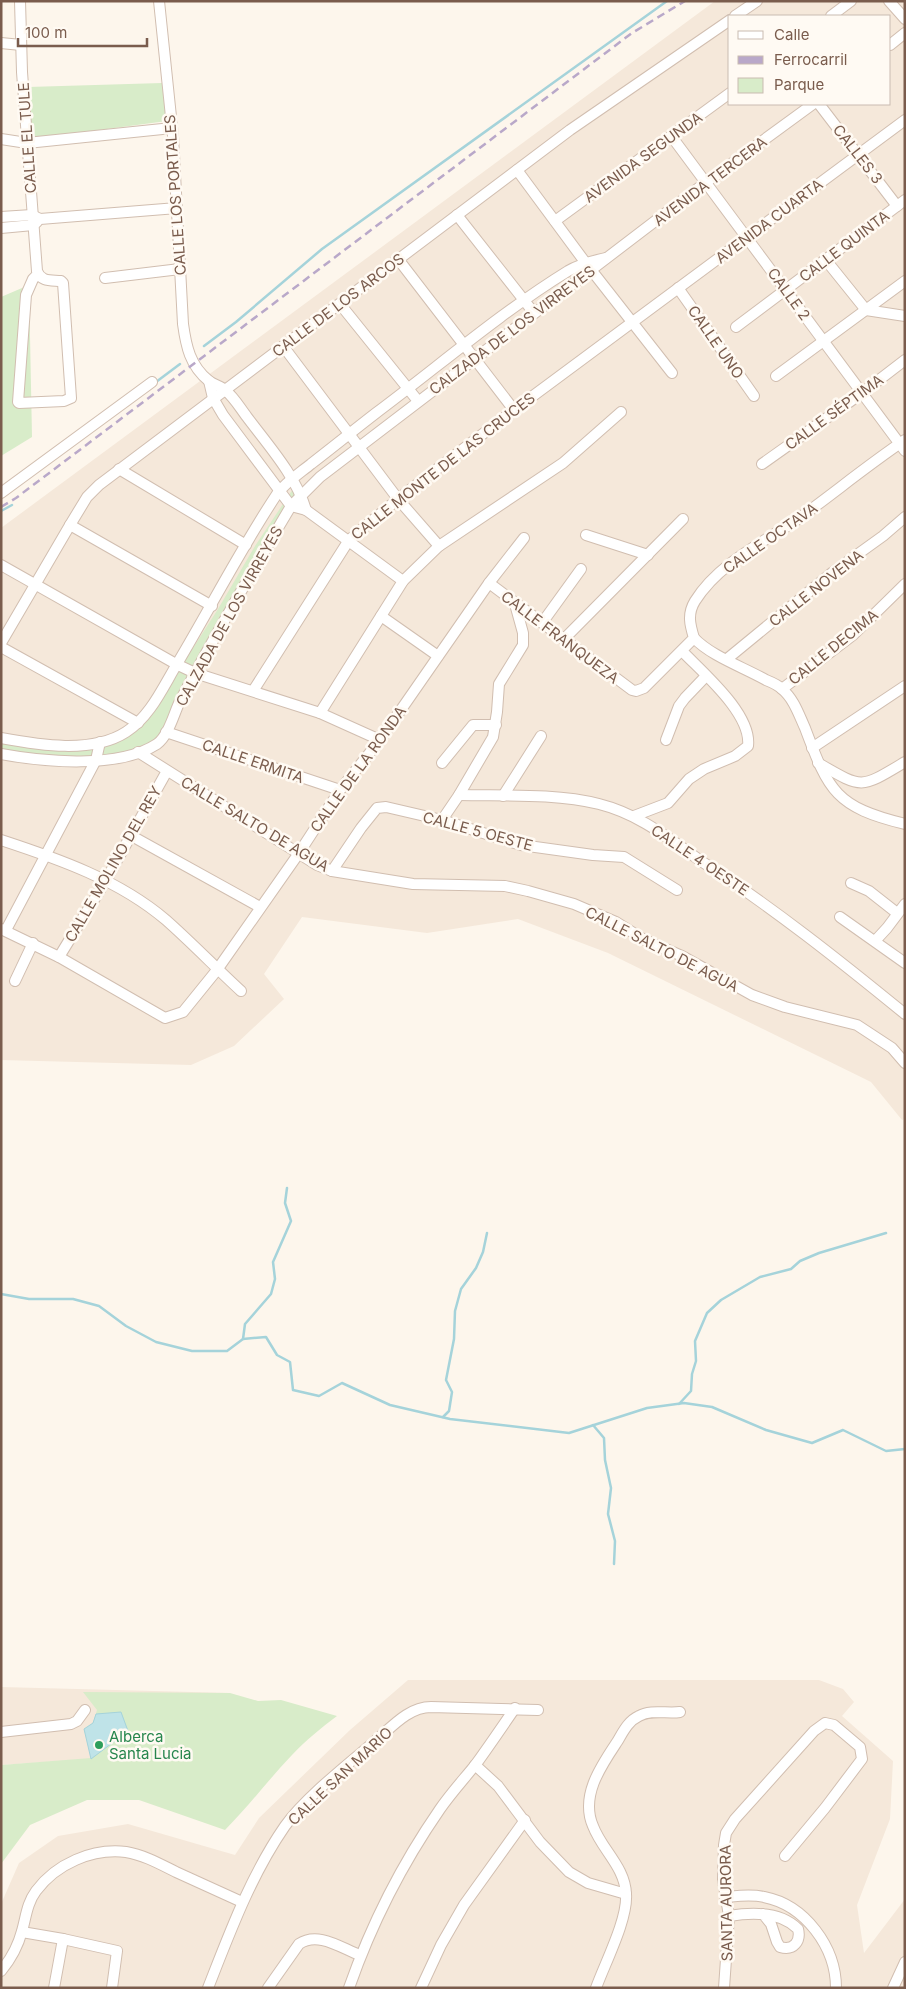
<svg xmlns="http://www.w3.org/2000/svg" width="906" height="1989" viewBox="0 0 906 1989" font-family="Inter,sans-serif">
	<rect width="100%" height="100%" fill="#fdf6ec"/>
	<g fill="#f5e8da" fill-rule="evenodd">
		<path d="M715 1H905V1119L902 1120 871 1082 608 953 518 919 427 933 302 917 264 974 284 999 234 1046 191 1065 1 1060V528ZM730 16H890V104H730Z"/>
		<path d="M408 1680H819L843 1689 854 1702 842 1716 893 1761 890 1819 857 1905 864 1953 905 1899V1988H1V1904L19 1863 58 1836 128 1824 235 1855 259 1818 350 1730Z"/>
		<path d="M1 1687 230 1693 91 1759 1 1765Z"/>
	</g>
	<g fill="#d8ecc9">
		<path d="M162 83 167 121 31 139 28 87Z"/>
		<path d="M29 285 32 437 1 456V297Z"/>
		<path d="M293 489 301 497 198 669 166 743 124 758 1 756V739L47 747 124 737 145 723 218 609 255 546Z"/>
		<path d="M83 1692 230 1693 258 1701 281 1700 337 1716C321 1728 306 1740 292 1755 269 1779 249 1806 225 1830L139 1800H87L30 1825 1 1864V1765L91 1758 84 1729 93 1723 97 1710Z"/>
	</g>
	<path fill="#bfe3e8" stroke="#a5d3da" d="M121 1712 128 1731 91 1759 84 1729 93 1723 96 1714Z"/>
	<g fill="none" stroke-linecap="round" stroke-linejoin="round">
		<g stroke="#a5d3da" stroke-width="2.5">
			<path d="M204 346 236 322 322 249 667 1"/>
			<path d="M156 382 180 364"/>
			<path d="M1 511 12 505"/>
			<path d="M1 1294 29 1299H73L99 1306 126 1326 156 1342 192 1351H227L243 1339 266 1337 277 1355 290 1362 293 1390 319 1396 342 1383 390 1405 450 1419 569 1433 647 1408 684 1403 712 1407 766 1430 812 1443 843 1430 886 1451 905 1449"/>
			<path d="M243 1339 245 1324 271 1294 275 1279 273 1262 291 1221 285 1203 287 1188"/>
			<path d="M679 1404 691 1391 692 1374 696 1361 695 1341 707 1313 721 1300 760 1277 791 1269 800 1261 819 1253 886 1233"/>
			<path d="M443 1417 449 1411 452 1392 446 1380 454 1339 455 1311 461 1289 476 1268 483 1252 487 1233"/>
			<path d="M593 1425 604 1438 605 1460 611 1488 608 1514 615 1541 614 1564"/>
		</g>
		<defs>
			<g id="minor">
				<path d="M20 1 22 72 37 271C41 282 51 280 61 281L63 283 71 398 64 401 19 403 18 402 26 295 33 279 38 274"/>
				<path d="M159 1 173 136 183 324C186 346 190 366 209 381 214 385 221 386 225 390 234 397 240 408 247 417 268 445 296 476 306 510"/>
				<path d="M889 1 905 19"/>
				<path d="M735 16 757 1"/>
				<path d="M831 16 851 1"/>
				<path d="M1 43 21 45"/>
				<path d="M890 45 905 33"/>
				<path d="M819 104 897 206"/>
				<path d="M672 137 905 451"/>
				<path d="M1 139 27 143 172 128"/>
				<path d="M517 170 585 262 672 373"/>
				<path d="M457 215 534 313"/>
				<path d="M1 217 32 215 40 219 177 208"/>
				<path d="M555 221 730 93"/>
				<path d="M1 228 33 225 37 222"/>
				<path d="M398 259 514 410"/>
				<path d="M825 259 866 310 905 316"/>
				<path d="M105 278 180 269"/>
				<path d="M678 288 754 396"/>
				<path d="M340 304 418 401"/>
				<path d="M736 327 905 200"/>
				<path d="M283 346 398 499 439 546"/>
				<path d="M776 376 905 281"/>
				<path d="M209 381 213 398 223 415 291 506 306 510 403 581"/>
				<path d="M762 464 862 393 905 360"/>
				<path d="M119 469 246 545"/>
				<path d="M1 493 152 382"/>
				<path d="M70 525 212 606"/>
				<path d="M586 535 648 555"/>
				<path d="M1 565 176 664 195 673 320 713 380 740"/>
				<path d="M489 583 632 690 636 691 644 688 694 638C690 625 687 614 695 601 718 564 762 543 798 519 834 493 868 465 905 440"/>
				<path d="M381 616 438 656"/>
				<path d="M542 623 581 569"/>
				<path d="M694 638C711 656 743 667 766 680 771 682 778 685 782 689 794 699 799 715 805 728 829 792 836 807 905 824"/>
				<path d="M564 639 683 519"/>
				<path d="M1 643 70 525 87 497 99 485 570 130 730 20"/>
				<path d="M1 647 138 723"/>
				<path d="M727 659 833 572 883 536 905 517"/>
				<path d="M782 689 853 635 905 584"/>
				<path d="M253 691 349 540 398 499 514 410 905 120"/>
				<path d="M320 713 403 581 439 546 563 463 621 412"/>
				<path d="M166 732 340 790"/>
				<path d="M1 738C39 745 92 754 126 732 150 717 163 687 177 664 211 607 241 548 277 494 286 482 300 473 311 464 333 447 354 430 376 413 439 366 500 313 568 271 580 264 592 261 606 258"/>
				<path d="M666 740 679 706 685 698 706 676"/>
				<path d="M812 748 905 686"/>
				<path d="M138 752 317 865 332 871 413 884 505 886 528 891 574 904 616 922 643 939 682 956 752 995 785 1007 857 1025 892 1048 905 1063"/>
				<path d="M1 754C44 762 119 769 157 744 169 735 174 713 180 701 215 635 253 570 291 506L320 477 705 183 813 104"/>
				<path d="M442 763 473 725H496"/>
				<path d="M818 763C863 789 860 789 905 762"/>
				<path d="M459 795C504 796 556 793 599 804 639 814 668 838 701 861 772 907 839 960 905 1014"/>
				<path d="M503 796 541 736"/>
				<path d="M634 816 668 803 689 779 704 769 735 756 748 746C752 714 703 673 682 651"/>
				<path d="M442 820 459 795 493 737 497 712 499 684 523 645V633L515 604"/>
				<path d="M130 835 260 907"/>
				<path d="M1 840C59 859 119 880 166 920 192 943 216 968 241 991"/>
				<path d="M332 871 361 828 377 808 386 807 442 820 521 845 593 855 624 857 677 890"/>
				<path d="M851 883 869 891 897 913"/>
				<path d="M840 917 905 963"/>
				<path d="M1 929 59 957 165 1018 183 1012 217 970 299 853 340 790 380 740 489 583 524 538"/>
				<path d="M6 930 96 760 100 742"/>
				<path d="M875 941 887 928 905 904"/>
				<path d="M59 957 106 880 167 771"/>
				<path d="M15 981 33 943"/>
				<path d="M1 1732 71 1724 77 1721 85 1710"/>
				<path d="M475 1765 498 1786 540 1842 569 1872 588 1883 626 1894"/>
				<path d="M725 1897C738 1896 751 1894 764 1897 805 1905 836 1947 836 1988"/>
				<path d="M729 1916C752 1912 780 1911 798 1929 801 1941 794 1951 780 1947L777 1942 771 1924 763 1914"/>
				<path d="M22 1932 63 1939 117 1951 112 1988"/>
				<path d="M1 1971C11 1959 18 1946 22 1931 26 1917 27 1903 36 1891 56 1864 92 1848 126 1852 144 1855 160 1864 176 1872 198 1882 220 1892 242 1902"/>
				<path d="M54 1988 63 1939"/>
				<path d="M208 1988C230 1932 251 1875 285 1826 305 1798 347 1765 374 1742 391 1728 408 1707 431 1707L538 1710"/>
				<path d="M268 1988 299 1944C318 1931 341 1948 360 1955"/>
				<path d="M349 1988C371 1925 402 1864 440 1809 451 1793 464 1779 476 1764 489 1746 502 1727 515 1708"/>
				<path d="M421 1988 441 1945 464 1905 525 1820"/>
				<path d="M596 1988C605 1963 628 1919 626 1894 625 1867 602 1850 593 1826 580 1796 601 1766 617 1742 623 1732 628 1721 639 1716 651 1709 667 1714 680 1712"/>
				<path d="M724 1988 729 1916 723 1880 724 1845 726 1833 735 1819 814 1731 825 1723 834 1725 860 1747 862 1759 825 1808 785 1856"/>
				<path d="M893 1988 905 1962"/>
			</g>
		</defs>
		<use href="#minor" stroke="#d1beb0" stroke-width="12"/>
		<use href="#minor" stroke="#fff" stroke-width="10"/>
		<path stroke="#b9a8c9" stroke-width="2.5" stroke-dasharray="8 5" stroke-linecap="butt" d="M1 507 16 498 632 33 685 1"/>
	</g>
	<circle fill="#2e9e5b" stroke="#fffaf3" stroke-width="2" cx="99" cy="1745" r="5"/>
	<g text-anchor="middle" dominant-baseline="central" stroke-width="5" stroke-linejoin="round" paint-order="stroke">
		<g font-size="15" fill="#7a5c4d" stroke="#fffaf3">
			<text transform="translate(27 138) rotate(-94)">CALLE EL TULE</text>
			<text transform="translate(858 154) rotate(52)">CALLES 3</text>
			<text transform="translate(643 157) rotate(-36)">AVENIDA SEGUNDA</text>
			<text transform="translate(710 181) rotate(-37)">AVENIDA TERCERA</text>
			<text transform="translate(175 195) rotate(-94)">CALLE LOS PORTALES</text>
			<text transform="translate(769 221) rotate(-37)">AVENIDA CUARTA</text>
			<text transform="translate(844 246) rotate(-37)">CALLE QUINTA</text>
			<text transform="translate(789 294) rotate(54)">CALLE 2</text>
			<text transform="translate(338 305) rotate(-37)">CALLE DE LOS ARCOS</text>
			<text transform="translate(512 330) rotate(-37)">CALZADA DE LOS VIRREYES</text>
			<text transform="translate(716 342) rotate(55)">CALLE UNO</text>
			<text transform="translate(834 412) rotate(-36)">CALLE SÉPTIMA</text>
			<text transform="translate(443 466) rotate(-38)">CALLE MONTE DE LAS CRUCES</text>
			<text transform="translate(770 538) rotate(-35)">CALLE OCTAVA</text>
			<text transform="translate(816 588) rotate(-38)">CALLE NOVENA</text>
			<text transform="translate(229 616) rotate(-61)">CALZADA DE LOS VIRREYES</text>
			<text transform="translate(560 637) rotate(37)">CALLE FRANQUEZA</text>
			<text transform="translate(833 647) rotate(-39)">CALLE DECIMA</text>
			<text transform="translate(253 761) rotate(19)">CALLE ERMITA</text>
			<text transform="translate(358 769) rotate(-54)">CALLE DE LA RONDA</text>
			<text transform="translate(255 824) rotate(31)">CALLE SALTO DE AGUA</text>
			<text transform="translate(478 831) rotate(15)">CALLE 5 OESTE</text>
			<text transform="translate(700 860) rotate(34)">CALLE 4 OESTE</text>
			<text transform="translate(113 864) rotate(-60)">CALLE MOLINO DEL REY</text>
			<text transform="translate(662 949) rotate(27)">CALLE SALTO DE AGUA</text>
			<text transform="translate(340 1776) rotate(-43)">CALLE SAN MARIO</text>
			<text transform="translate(726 1903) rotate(-91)">SANTA AURORA</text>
		</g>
		<g font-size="15" fill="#27864d" stroke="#fffaf3" text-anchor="start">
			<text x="109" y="1736">Alberca<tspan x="109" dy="17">Santa Lucia</tspan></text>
		</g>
	</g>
	<rect width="906" height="1989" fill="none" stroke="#7a5c4d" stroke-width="5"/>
	<rect x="728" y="15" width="162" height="90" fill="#fffaf3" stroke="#cabbb1"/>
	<rect x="738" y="31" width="25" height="8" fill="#ffffff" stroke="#cabbb1"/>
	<text x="774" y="40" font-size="15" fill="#7a5c4d">Calle</text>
	<rect x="738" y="56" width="25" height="8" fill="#b9a8c9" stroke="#cabbb1"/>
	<text x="774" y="65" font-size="15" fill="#7a5c4d">Ferrocarril</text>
	<rect x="738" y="78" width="25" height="15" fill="#d8ecc9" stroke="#cabbb1"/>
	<text x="774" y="90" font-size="15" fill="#7a5c4d">Parque</text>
	<path d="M18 38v8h129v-8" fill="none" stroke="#7a5c4d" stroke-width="2.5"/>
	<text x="25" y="38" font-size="15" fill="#7a5c4d" stroke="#fffaf3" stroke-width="4" paint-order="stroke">100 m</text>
</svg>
